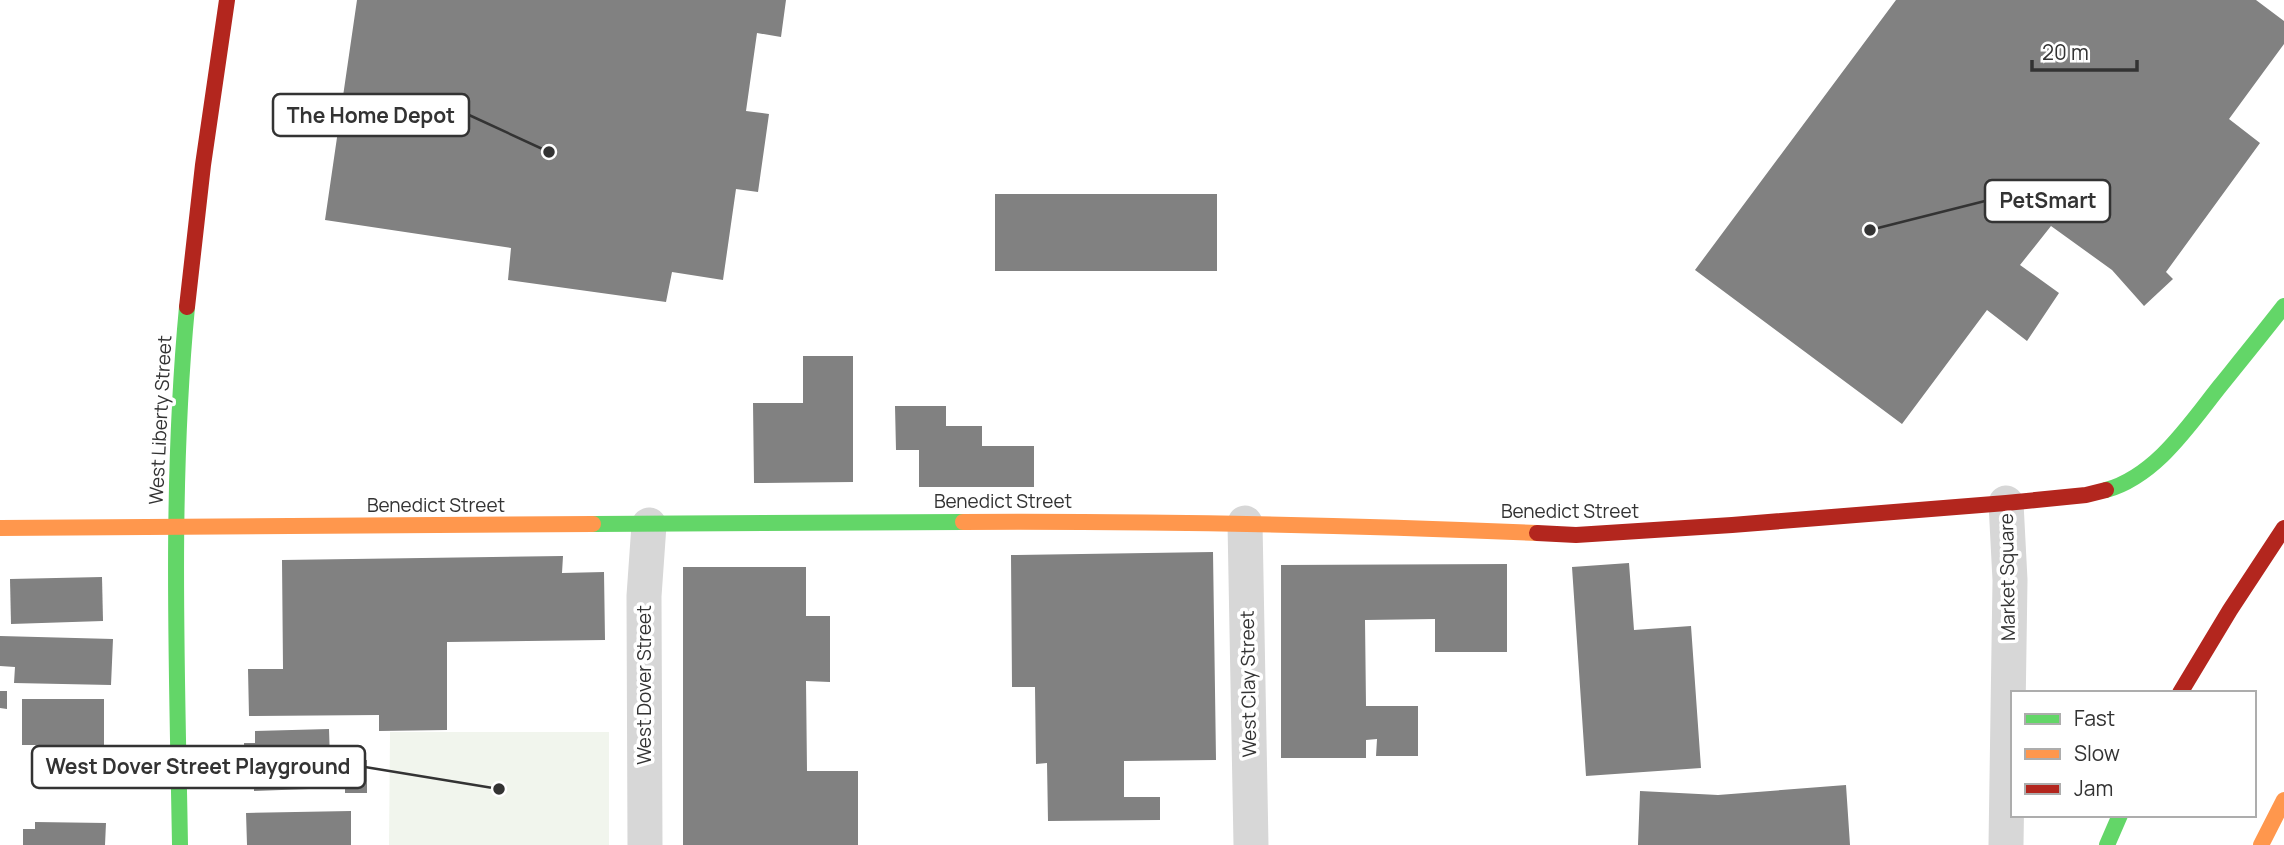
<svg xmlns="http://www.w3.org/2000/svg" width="2284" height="845" viewBox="0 0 2284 845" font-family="Manrope,sans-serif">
	<rect width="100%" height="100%" fill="#fff"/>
	<path fill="#f1f5ed" d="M390 732H609V845H389Z"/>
	<g fill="#818181">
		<path d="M357 0H786L781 37 757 33 746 111 769 114 758 192 736 189 723 280 672 272 666 302 508 280 511 248 325 220Z"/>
		<path d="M1896 0H2256L2284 21V44L2229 119 2260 143 2166 272 2173 279 2144 306 2112 270 2051 226 2020 265 2059 293 2027 341 1987 310 1902 424 1695 270Z"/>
		<rect x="995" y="194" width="222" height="77"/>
		<path d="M803 356H853V482L754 483 753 403H803Z"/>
		<path d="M895 406H946V426H982V446H1034V487H919V450H896Z"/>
		<path d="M1213 552 1216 760 1124 761V797H1160V820L1048 821 1047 763 1036 764 1035 687H1012L1011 555Z"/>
		<path d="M563 556 562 573 604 572 605 640 447 642V730L379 731V715L249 716 248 669H283L282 560Z"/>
		<path d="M1629 563 1634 630 1691 626 1701 768 1586 776 1572 567Z"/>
		<path d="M1507 564V652H1435V619L1365 620 1366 706H1418V756H1376L1377 739 1366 740V758H1281V565Z"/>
		<path d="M683 567H806V616H830V682L806 681 807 771H858V845H683Z"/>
		<path d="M102 577 103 621 11 624 10 579Z"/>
		<path d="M0 636 113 639 111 685 14 683 15 667 0 666Z"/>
		<path d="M0 691H7V709L0 708Z"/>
		<rect x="22" y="699" width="82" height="46"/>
		<path d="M329 729 330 761H316V776H308L309 789 254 791V785H245L244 743H255V731Z"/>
		<rect x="345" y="760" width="22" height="33"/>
		<path d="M1846 785 1850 845H1638L1640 791 1718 795Z"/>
		<path d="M351 811V845H247L246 813Z"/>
		<path d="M35 822 106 823 105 845H23V829H35Z"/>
	</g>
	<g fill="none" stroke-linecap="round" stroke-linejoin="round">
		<g stroke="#d7d7d7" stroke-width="35">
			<path d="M1245 523 1251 845"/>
			<path d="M645 845 644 596 649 525"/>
			<path d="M2006 845 2010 580 2006 503"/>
		</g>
		<g stroke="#63d668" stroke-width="16">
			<path d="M2106 490C2156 476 2189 425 2220 386 2241 360 2263 333 2284 306"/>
			<path d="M593 524 963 522"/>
			<path d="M180 845C177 666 170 486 187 307"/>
			<path d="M2107 845 2120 815"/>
		</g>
		<g stroke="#ff974d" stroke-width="16">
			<path d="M963 522C1155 521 1346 525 1537 533"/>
			<path d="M0 528 593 524"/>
			<path d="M2261 845 2284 800"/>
		</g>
		<g stroke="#b3261e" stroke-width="16">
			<path d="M187 307 203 165 227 0"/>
			<path d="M1537 533 1576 535 1732 525 2006 503 2086 495 2106 490"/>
			<path d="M2180 693 2230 610 2284 528"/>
		</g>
	</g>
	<g text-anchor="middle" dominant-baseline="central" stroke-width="7" stroke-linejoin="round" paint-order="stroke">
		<g font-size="19" fill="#333" stroke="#fff">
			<text transform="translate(160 420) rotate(-87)">West Liberty Street</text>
			<text x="1003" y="501">Benedict Street</text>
			<text x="436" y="505">Benedict Street</text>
			<text x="1570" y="511">Benedict Street</text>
			<text transform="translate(2007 577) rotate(-91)">Market Square</text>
			<text transform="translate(1248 684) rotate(-91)">West Clay Street</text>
			<text transform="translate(644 685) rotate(-90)">West Dover Street</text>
		</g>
	</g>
	<path fill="none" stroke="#333" stroke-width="2.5" d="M549 152L469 115M1870 230L1985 201M499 789L365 767"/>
	<g fill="#333" stroke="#fff" stroke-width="2.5">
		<circle cx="549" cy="152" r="7"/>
		<circle cx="1870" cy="230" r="7"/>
		<circle cx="499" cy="789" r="7"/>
	</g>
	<g fill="#fff" stroke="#333" stroke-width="2.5">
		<rect x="273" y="94" width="196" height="42" rx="7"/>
		<rect x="1985" y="180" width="125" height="42" rx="7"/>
		<rect x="32" y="746" width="333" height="42" rx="7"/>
	</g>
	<g font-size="21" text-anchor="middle" font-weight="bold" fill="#333">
		<text x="371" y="123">The Home Depot</text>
		<text x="2048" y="208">PetSmart</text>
		<text x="198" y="774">West Dover Street Playground</text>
	</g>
	<rect x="2011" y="691" width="245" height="126" fill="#ffffff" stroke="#adadad" stroke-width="2"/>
	<rect x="2025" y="714" width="35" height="10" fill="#63d668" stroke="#adadad" stroke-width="2"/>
	<text x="2074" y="726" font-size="21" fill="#333333">Fast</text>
	<rect x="2025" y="749" width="35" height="10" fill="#ff974d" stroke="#adadad" stroke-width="2"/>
	<text x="2074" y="761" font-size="21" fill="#333333">Slow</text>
	<rect x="2025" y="784" width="35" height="10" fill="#b3261e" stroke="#adadad" stroke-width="2"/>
	<text x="2074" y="796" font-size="21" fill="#333333">Jam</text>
	<path d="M2032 60v10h105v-10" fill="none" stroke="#333333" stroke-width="3.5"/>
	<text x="2042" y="60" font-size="21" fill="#333333" stroke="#ffffff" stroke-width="5" paint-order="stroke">20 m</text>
</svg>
